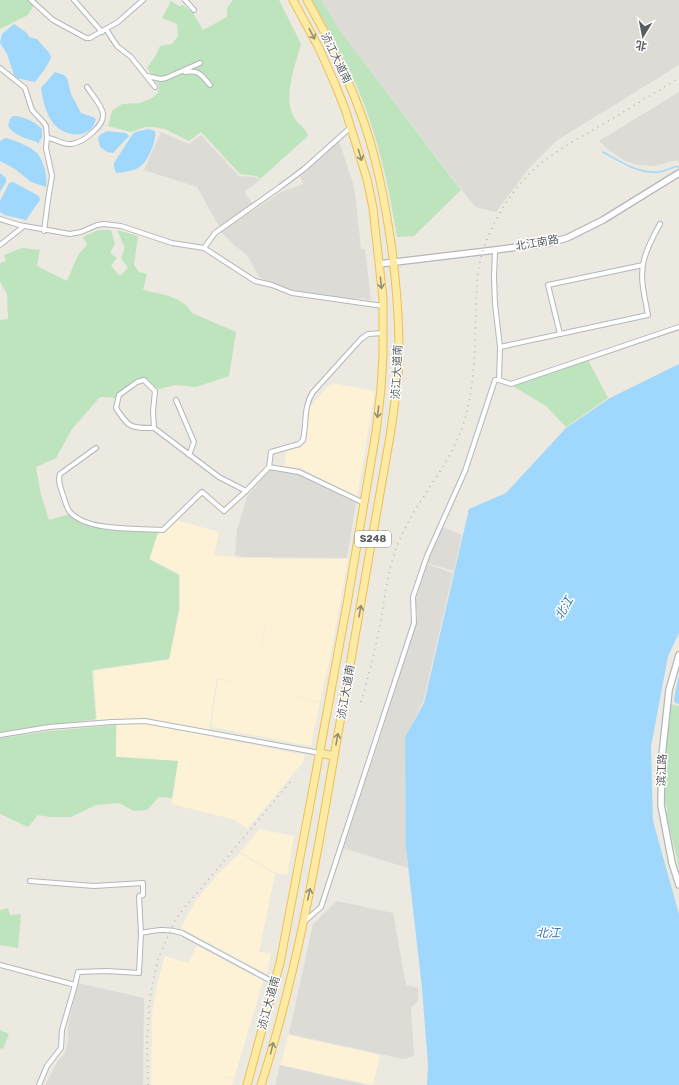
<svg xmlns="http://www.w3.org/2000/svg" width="679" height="1085" viewBox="0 0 679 1085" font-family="Rubik,'Noto Sans SC',sans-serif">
	<rect width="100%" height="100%" fill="#ece9e0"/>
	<g fill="#fdf2d5" fill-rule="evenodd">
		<path d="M336 384 375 391 357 498 301 468 284 466 287 450 300 448 306 443 308 409 329 385Z"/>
		<path d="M175 520 219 532 214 555 243 558H272L273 559H348L330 658 320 702 271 691 320 703 311 746 211 727 218 679 242 684 217 678 208 736 305 755 303 762 247 829 236 820 172 804 178 761 116 756 117 724H97L94 671 169 660 180 610V574L150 559 158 535ZM271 582 269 607 262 645 301 653 261 645 269 607Z"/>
		<path d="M260 829 294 836 287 875 276 873 240 852Z"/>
		<path d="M240 853 275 874 259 952 271 954 267 974 181 928 186 918 197 899 217 875Z"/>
		<path d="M197 946 263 981 234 1079 215 1074 234 1080 232 1085H151L152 1013 158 981 165 956 188 963Z"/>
		<path d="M288 1035 380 1055 373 1085 281 1065Z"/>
	</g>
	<g fill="#dddbd5">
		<path d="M321 0H679V65L556 141 530 167 496 212 475 207 343 35Z"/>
		<path d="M679 92V163L677 160 655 166 639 165 625 161 610 151 599 141Z"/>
		<path d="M161 132 189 144 201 135 239 176 255 177 260 180 244 192 254 206 220 228 197 187 144 170Z"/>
		<path d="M339 141 353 183 356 200 361 249H365L371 300H365V298L352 299 288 289 260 278 247 255 234 245 221 232 281 192 303 184 300 177Z"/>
		<path d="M270 469 300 475 356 503 347 558 243 557 235 555 237 530 247 497Z"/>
		<path d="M442 527 462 535 454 571 427 563Z"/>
		<path d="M427 564 453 573 423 702 405 737 406 848 408 868 343 848 382 731 392 733 382 731 416 624 417 613 415 602Z"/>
		<path d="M337 901 393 913 406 985 418 988V1001L411 1008 414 1056 403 1059 289 1034 313 924Z"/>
		<path d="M78 983 144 998 143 1085H45L57 1062 65 1053 68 1040V1026Z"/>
		<path d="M280 1065 334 1078 333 1084 335 1078 367 1085H275Z"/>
	</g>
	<g fill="#bee4bd">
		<path d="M0 0H37L28 15 0 29Z"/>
		<path d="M233 0H279L301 44C296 63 282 98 294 117 298 125 305 126 308 136L260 179 256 176 240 174 201 132 189 141 165 129 153 127H145L131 132 108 126 112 111 122 104 140 103 152 98 158 93 159 86 147 68 156 55 160 46 172 44 178 36 177 24 162 18 171 1 179 6 183 5 193 13 203 30 227 17V8Z"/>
		<path d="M312 0H321L343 35 461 190 414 236 397 237C390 192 380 147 364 104 350 68 331 34 312 0Z"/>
		<path d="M98 230H111L115 244 110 253 117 258 111 266 120 276 128 268 121 258 125 248 117 230 138 236 134 265 139 272 147 274 143 290C160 294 183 296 192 313L236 332 229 376 196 387 176 385 158 389 145 379 116 398 100 397 72 429 56 458 36 467 41 495 49 520 70 514 86 525 107 530 158 532 149 559 179 575V609L169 659 92 670 96 719 0 733V320L8 319 7 294 0 282V263L6 261 4 255 22 248 40 250 37 266 67 281 78 255 87 245 83 237Z"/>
		<path d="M588 360 608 398 566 427 546 406 511 385Z"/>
		<path d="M670 704 679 706V867L667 818V809L664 798V756Z"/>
		<path d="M116 725V757L178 761 172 798 159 797 147 810 134 811 119 803 96 805 71 817H50L38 815 28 827 0 814V738L50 731Z"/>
		<path d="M8 908 10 915 21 914 18 948 0 945V910Z"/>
		<path d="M0 1030 9 1034 3 1049 0 1048Z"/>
	</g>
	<g fill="#a0d8fd">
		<path d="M14 24 27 33 29 37 37 39 50 54 51 58 45 69 35 82 25 80 17 78 14 75 7 54 0 43 2 34Z"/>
		<path d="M55 72 64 75 67 78 71 94 81 113 93 117 96 119C91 141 64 137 53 123 45 112 43 100 41 88Z"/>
		<path d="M13 116C24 116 35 122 42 129V137L38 144 37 142C26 139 14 135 8 126L10 119Z"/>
		<path d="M148 129 155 131C157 139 149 158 143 164 137 171 125 172 116 173L114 167V163L132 135 135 132Z"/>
		<path d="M107 131 126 133 129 136 113 153 107 152 100 147 98 138 100 135Z"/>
		<path d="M5 138C13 139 33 148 38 154 44 163 48 177 46 187L31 182 15 169 0 161V141Z"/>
		<path d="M0 173 6 178V182L0 192Z"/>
		<path d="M13 182 39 196 40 200 26 220 4 215 0 212V201L9 183Z"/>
		<path d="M679 364V633L668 656 651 747 653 821 679 914V1085H427L428 1065 422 988 406 848 405 737 424 703 469 509 506 493 566 428 610 398Z"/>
		<path d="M679 675V704L675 703 674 699Z"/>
	</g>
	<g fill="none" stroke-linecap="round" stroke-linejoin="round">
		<path stroke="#a0d8fd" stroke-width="1.5" d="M603 152C621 162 638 174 659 172 665 171 672 168 677 166L679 168"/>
		<defs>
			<g id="minor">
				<path d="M31 0 53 20 86 38H90L118 22 143 0"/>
				<path d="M74 0 102 32"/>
				<path d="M185 0 194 10"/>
				<path d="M106 29 117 46 131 57 155 87"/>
				<path d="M0 68 25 88 32 110 44 123 46 126 47 138 46 148 52 176 48 200 44 231"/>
				<path d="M185 72C200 70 201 75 210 85"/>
				<path d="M147 76 161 79 166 78 200 63"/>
				<path d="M47 138C55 138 62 145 71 144 79 143 87 138 93 132 113 115 99 105 87 87"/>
				<path d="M0 219 19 225 70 234 81 232 97 225 104 224 121 226 172 243 204 248 255 281 272 285 292 293 383 306"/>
				<path d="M0 245 24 226"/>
				<path d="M204 248 215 233 280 187 304 169 351 127"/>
				<path d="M560 334 548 285 643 265"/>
				<path d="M500 347 648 315C645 298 639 277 644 260 647 247 654 235 660 224"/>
				<path d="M499 380 511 384 679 327"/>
				<path d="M176 400 194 442 189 455"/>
				<path d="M154 428C130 428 129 428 116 408L119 395 137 382 144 380 155 391 153 411 154 428 219 477 246 491"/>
				<path d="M96 448 60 474C57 481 61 488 63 495 65 500 66 507 70 512 88 532 137 528 163 530L202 492 224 511 246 491 269 467 299 472 364 503"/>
				<path d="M269 467 271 452 299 444 303 440C307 423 303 407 313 392L361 339 368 334 383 333"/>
				<path d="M0 735 49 727 112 722 145 721 320 753"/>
				<path d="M30 881 94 886 143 883V895L139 896 141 933 139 973 107 971 78 972 75 985"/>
				<path d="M305 921 321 907 414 623 413 597 427 556 465 471 495 380H499L500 347 495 304 494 277 495 250"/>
				<path d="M141 933C156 930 167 928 182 933L275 983"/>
				<path d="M0 965 75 985 62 1030 61 1048 47 1066 39 1085"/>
			</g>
			<g id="tertiary">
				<path d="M379 264 495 250 548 243 567 238 603 220 679 173"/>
				<path d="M679 655 669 690 662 756 661 805 672 863 679 885"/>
			</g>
			<g id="primary">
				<path d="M320 753 334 756"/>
				<path d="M247 1085 280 963 311 799 347 604 376 432 381 389 383 355V299L373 208 367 179 345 109 335 84 319 48 293 0"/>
				<path d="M261 1085C296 976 316 863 335 751 354 646 372 541 390 436 393 416 396 396 398 376 401 334 397 291 392 250 385 201 376 152 358 106 344 69 326 34 307 0"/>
			</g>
		</defs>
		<use href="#minor" stroke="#b3b7bb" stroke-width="6"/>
		<use href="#tertiary" stroke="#b3b7bb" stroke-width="8"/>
		<use href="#primary" stroke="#eebe58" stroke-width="9"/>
		<use href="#minor" stroke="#fff" stroke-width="4"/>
		<use href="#tertiary" stroke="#fff" stroke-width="5.5"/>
		<use href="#primary" stroke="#fdeba4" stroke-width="7"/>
		<g stroke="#b2b3b3" stroke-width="1.5" stroke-dasharray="1 5" stroke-linecap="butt">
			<path d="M361 702C369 675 376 647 381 619 385 595 388 570 397 546 414 502 450 467 464 422 479 373 473 323 478 273 482 238 506 197 531 172 550 154 574 141 596 128 624 112 651 95 679 78"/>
			<path d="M148 1085 147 1040 150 997 158 959 176 918 292 780"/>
		</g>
	</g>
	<defs><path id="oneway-shaft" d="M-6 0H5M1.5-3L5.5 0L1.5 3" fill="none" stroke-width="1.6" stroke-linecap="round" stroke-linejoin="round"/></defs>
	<g stroke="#928f78">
		<use href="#oneway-shaft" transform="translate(312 34) rotate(62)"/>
		<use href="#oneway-shaft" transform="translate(360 155) rotate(73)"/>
		<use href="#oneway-shaft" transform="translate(381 283) rotate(84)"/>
		<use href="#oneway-shaft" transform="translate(378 412) rotate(97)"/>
		<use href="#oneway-shaft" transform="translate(360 611) rotate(-80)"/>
		<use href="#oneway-shaft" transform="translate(337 739) rotate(-80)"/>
		<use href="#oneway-shaft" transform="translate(309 894) rotate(-78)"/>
		<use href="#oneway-shaft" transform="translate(272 1048) rotate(-76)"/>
	</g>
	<g text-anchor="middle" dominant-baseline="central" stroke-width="3" stroke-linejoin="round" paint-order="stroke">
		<rect fill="#fff" stroke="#8b8e90" stroke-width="1" x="355" y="531" width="36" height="16" rx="3"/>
		<g font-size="10" font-weight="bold" fill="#595d61">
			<text x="373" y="539">S248</text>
		</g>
		<g font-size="11" fill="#595d61" stroke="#fff">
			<text transform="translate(336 58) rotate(64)">浈江大道南</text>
			<text transform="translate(537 243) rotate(-10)">北江南路</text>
			<text transform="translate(397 372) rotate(-87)">浈江大道南</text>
			<text transform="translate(346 692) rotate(-80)">浈江大道南</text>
			<text transform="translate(662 770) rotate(-88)">滨江路</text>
			<text transform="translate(269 1003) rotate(-75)">浈江大道南</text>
		</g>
		<g font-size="12" font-style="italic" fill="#3e79ae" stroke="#fff">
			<text transform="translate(564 608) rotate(-60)">北江</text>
			<text x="548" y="933">北江</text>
		</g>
	</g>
	<g transform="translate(643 36) rotate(190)" stroke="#ffffff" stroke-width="3" paint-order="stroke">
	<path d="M0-3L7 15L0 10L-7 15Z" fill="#595d61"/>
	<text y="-6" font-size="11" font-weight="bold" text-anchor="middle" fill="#595d61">北</text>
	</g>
</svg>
